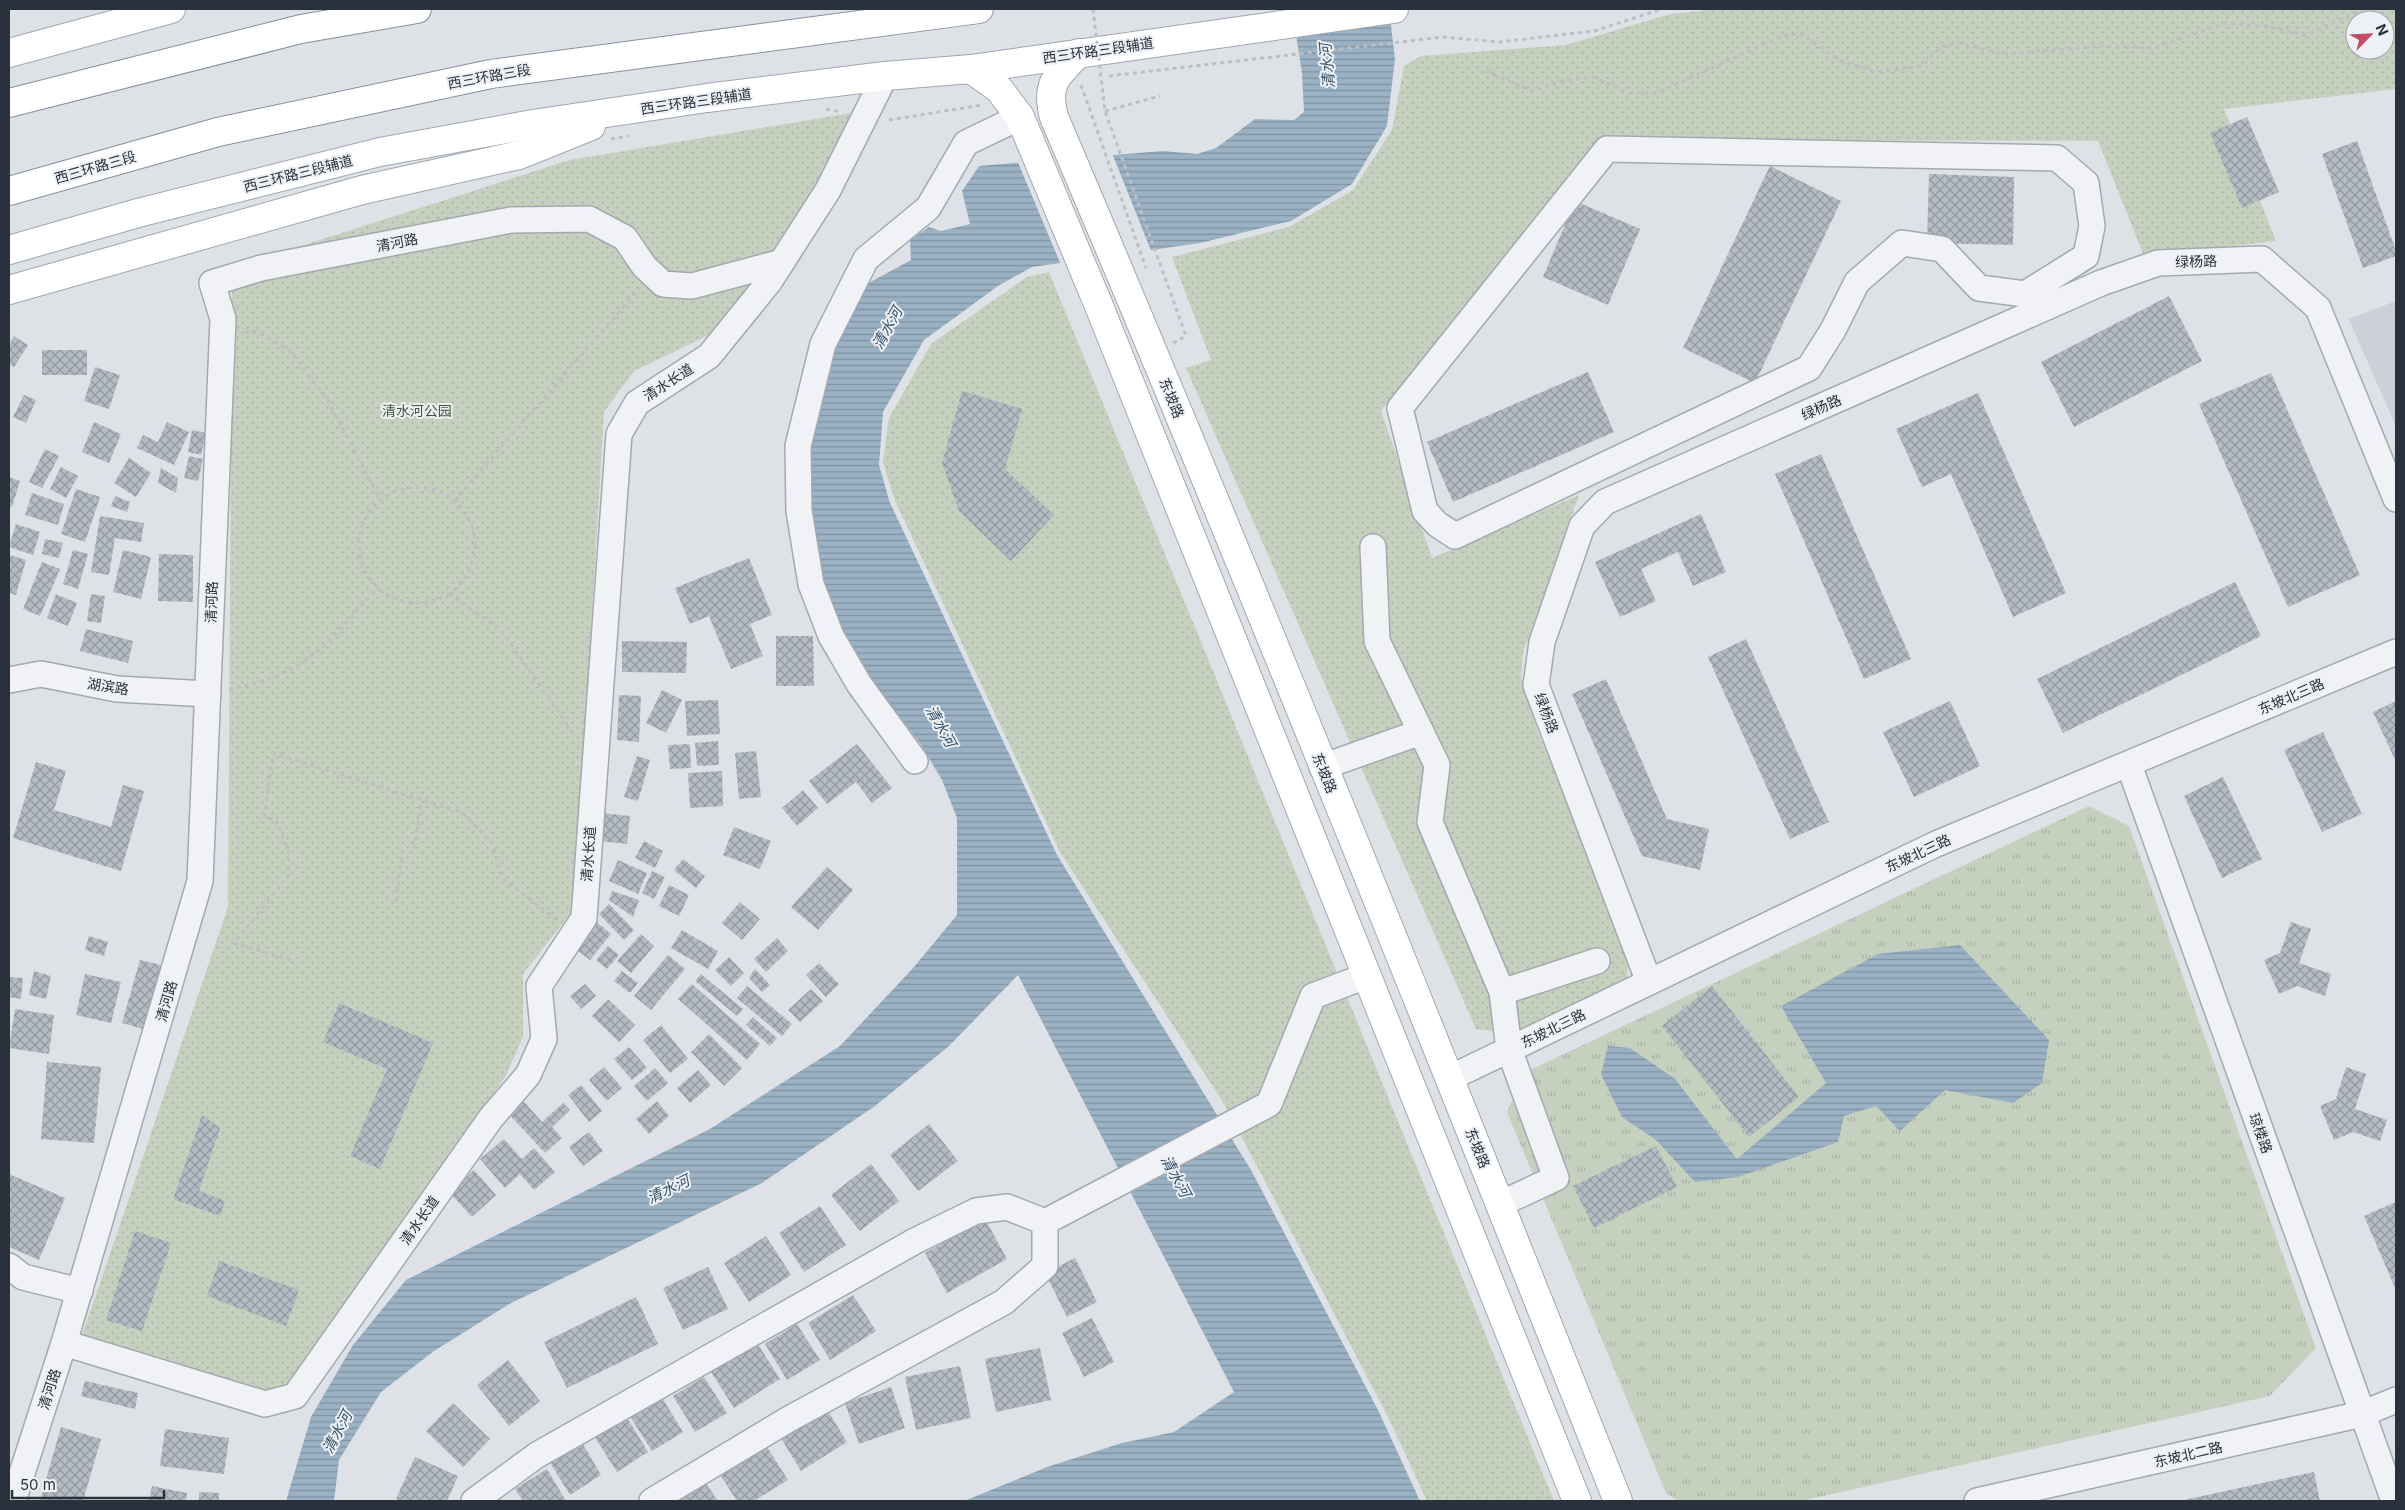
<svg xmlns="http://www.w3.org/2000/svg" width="2405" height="1510" viewBox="0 0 2405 1510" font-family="Inter,'Noto Sans SC',sans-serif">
	<defs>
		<pattern id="grass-tufts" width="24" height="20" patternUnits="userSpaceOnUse" patternTransform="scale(1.25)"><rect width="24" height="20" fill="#c5d0bf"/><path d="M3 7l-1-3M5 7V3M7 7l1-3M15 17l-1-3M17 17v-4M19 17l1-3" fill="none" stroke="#a9b3a5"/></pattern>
		<pattern id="park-dots" width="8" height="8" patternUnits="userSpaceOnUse" patternTransform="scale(1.25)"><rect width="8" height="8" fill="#c5d0bf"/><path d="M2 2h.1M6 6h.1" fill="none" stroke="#a9b3a5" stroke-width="1.8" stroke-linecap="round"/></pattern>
		<pattern id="water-rules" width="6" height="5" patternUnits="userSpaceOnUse" patternTransform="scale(1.25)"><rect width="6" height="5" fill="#9bb2c4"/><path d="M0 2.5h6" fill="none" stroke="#7e91a0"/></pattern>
		<pattern id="building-cross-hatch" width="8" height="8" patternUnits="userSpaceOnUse" patternTransform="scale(1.25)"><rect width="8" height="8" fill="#b5bbc3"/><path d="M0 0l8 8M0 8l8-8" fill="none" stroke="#9399a0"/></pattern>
	</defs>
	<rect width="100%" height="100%" fill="#dee2e6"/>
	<path fill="#ccd1d8" d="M2396 301V427L2349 319Z"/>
	<path fill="url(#grass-tufts)" d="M2089 806 2129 826 2316 1348 2270 1396 1801 1501H1678L1666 1493 1507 1112 1526 1072Z"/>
	<g fill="url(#park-dots)" fill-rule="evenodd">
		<path d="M1717 9H2396V89L2224 109 2276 241 2144 256 2098 141 1601 140 1381 411 1432 558 1579 495 1523 653 1521 677 1538 732 1628 952 1627 979 1514 1034 1476 1029 1186 368 1211 360 1172 257 1289 227 1353 190 1392 130 1404 66 1421 56 1566 45 1670 14ZM2355 20H2385V50H2355Z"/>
		<path d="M851 113 794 228 713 333 634 371 604 412 574 909 523 974V1037L505 1077 292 1381 264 1393 80 1342 228 907 232 268 570 160Z"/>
		<path d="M1049 272 1554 1501H1427L1387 1415 1225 1105 1060 852 895 501 883 462 889 418 931 344 1027 277Z"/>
	</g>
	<g fill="url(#water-rules)">
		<path d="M1292 9H1389L1395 59 1387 126 1352 184 1291 221 1200 243 1032 267 998 286 924 340 883 412 879 465 890 503 1057 855 1251 1170 1378 1410 1420 1501H964L1047 1467 1122 1443 1174 1432 1234 1392 1018 975 948 1047 875 1106 762 1183 511 1303 434 1351 381 1392 339 1460 334 1501H286L311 1417 353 1345 406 1280 710 1129 840 1046 914 967 957 915V818L942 780 920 743 878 689 853 651 835 611 823 577 815 539 807 449 829 364 865 285 911 260 910 240 929 227 941 231 970 224 962 191 979 166 1163 151 1197 154 1216 148 1255 119 1294 120 1304 112 1302 73Z"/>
		<path d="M1960 945 2049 1040 2042 1083 2013 1103 1945 1090 1900 1131 1876 1106 1844 1116 1838 1142 1738 1177 1695 1182 1656 1140 1622 1117 1601 1074 1608 1046 1630 1048 1675 1079 1737 1159 1826 1083 1781 1006 1878 954Z"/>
	</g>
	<path fill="#dee2e6" d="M1112 153 1152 253 1061 265 1017 160Z"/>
	<g fill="url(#building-cross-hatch)">
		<path d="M2247 117 2279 192 2242 208 2210 133Z"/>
		<path d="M2357 141 2396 251V256L2363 268 2322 154Z"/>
		<path d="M1770 166 1841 201 1755 383 1683 348Z"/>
		<path d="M1929 174 2014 177 2013 245 1927 243Z"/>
		<path d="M1575 201 1640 229 1608 305 1543 277Z"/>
		<path d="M2169 296 2202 361 2074 427 2041 362Z"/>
		<path d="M14 336 28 345 14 367 9 364V345Z"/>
		<rect x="42" y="350" width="45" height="25"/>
		<path d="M95 367 120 375 109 409 84 401Z"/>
		<path d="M1588 372 1614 432 1453 502 1427 442Z"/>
		<path d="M2271 373 2360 575 2288 607 2199 404Z"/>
		<path d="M962 391 1022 409 1005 469 1054 515 1011 561 959 511 942 463Z"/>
		<path d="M1978 393 2066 593 2013 617 1951 474 1922 487 1896 429Z"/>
		<path d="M24 395 36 400 26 423 13 417Z"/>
		<path d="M94 422 121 434 109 463 82 452Z"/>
		<path d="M167 422 189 432 174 465 137 448 143 435 158 442Z"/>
		<path d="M192 430 206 433 201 455 188 452Z"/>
		<path d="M45 449 59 456 42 488 29 482Z"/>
		<path d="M1821 454 1911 659 1864 679 1775 474Z"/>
		<path d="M189 456 203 459 198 481 184 478Z"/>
		<path d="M129 458 151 473 136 497 114 483Z"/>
		<path d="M61 467 78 476 66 498 50 489Z"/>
		<path d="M161 468 178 478 176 493 158 483Z"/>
		<path d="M9 477 20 481 12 507 9 506Z"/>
		<path d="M76 489 100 497 85 542 61 534Z"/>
		<path d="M32 493 64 504 58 525 25 515Z"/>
		<path d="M115 496 130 502 127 512 111 506Z"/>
		<path d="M1701 514 1726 572 1693 586 1678 552 1641 569 1656 601 1620 617 1595 562Z"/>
		<path d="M100 516 144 523 141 542 115 538 109 575 91 572Z"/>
		<path d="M16 524 40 532 33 555 9 547Z"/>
		<path d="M45 539 63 543 59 558 42 554Z"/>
		<path d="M73 550 88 554 78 589 63 584Z"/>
		<path d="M123 550 151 557 141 599 113 592Z"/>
		<path d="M159 554 193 555V602L158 601Z"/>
		<path d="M9 555 26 560 16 595 9 593Z"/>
		<path d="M749 558 772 615 750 624 763 656 731 669 709 616 690 624 675 588Z"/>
		<path d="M42 562 60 569 40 616 23 609Z"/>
		<path d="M2235 582 2261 636 2063 733 2037 679Z"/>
		<path d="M56 594 77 603 68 626 47 618Z"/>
		<path d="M91 594 105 596 101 623 87 621Z"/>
		<path d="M86 629 133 641 128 663 80 651Z"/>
		<path d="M776 636H813L814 686H776Z"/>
		<path d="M1746 639 1829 822 1790 839 1708 657Z"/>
		<path d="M622 641 687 642 686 673 622 672Z"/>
		<path d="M1606 679 1667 819 1709 829 1700 870 1642 856 1572 694Z"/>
		<path d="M662 690 682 700 666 733 646 723Z"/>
		<path d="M619 695 641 696 639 742 617 740Z"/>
		<path d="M718 700 720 734 687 736 685 701Z"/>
		<path d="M1950 701 1980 766 1914 797 1883 732Z"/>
		<path d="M2396 701V762L2373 712Z"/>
		<path d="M2323 732 2362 814 2322 832 2284 750Z"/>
		<path d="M718 741 719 765 697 766 695 743Z"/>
		<path d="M690 744 691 768 670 769 668 745Z"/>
		<path d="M857 744 892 788 872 803 856 782 827 804 809 781Z"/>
		<path d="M756 751 761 797 739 799 735 753Z"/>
		<path d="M637 756 650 760 638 801 624 797Z"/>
		<path d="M36 762 66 771 54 810 111 827 123 785 144 791 121 871 13 838Z"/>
		<path d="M722 771 723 806 690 808 688 773Z"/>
		<path d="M2223 777 2262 859 2222 878 2184 796Z"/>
		<path d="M803 790 818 808 797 826 782 808Z"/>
		<path d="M601 813 630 816 627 844 598 841Z"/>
		<path d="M734 827 771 841 760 869 723 855Z"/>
		<path d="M644 841 663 851 655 868 635 858Z"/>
		<path d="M683 859 705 876 696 888 674 870Z"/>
		<path d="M618 860 647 873 638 894 609 881Z"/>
		<path d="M827 867 853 890 818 930 791 907Z"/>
		<path d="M652 871 665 877 654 899 642 893Z"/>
		<path d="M669 885 689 895 679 916 659 906Z"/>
		<path d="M612 891 639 900 633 917 609 900Z"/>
		<path d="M740 902 760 919 742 940 722 923Z"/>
		<path d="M609 904 634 930 624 940 599 914Z"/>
		<path d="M592 918 611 934 590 960 570 945Z"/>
		<path d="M2291 922 2311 929 2299 963 2331 974 2325 996 2297 986 2279 994 2264 960 2280 953Z"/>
		<path d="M682 930 718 951 708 969 671 948Z"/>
		<path d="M641 934 654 946 631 973 617 961Z"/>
		<path d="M89 936 108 942 104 956 85 950Z"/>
		<path d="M777 938 788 951 766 972 754 959Z"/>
		<path d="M608 946 619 955 607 969 596 960Z"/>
		<path d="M668 955 685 969 651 1010 634 996Z"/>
		<path d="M729 957 744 973 731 986 715 970Z"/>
		<path d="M140 960 161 965 143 1029 122 1023Z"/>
		<path d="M819 963 839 984 826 997 806 975Z"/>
		<path d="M755 969 770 985 762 992 749 978Z"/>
		<path d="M34 971 51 976 46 999 29 995Z"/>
		<path d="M622 971 638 983 630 993 614 981Z"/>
		<path d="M85 974 121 982 111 1023 76 1015Z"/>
		<path d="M701 974 743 1009 737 1016 695 981Z"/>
		<path d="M9 977 23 978 21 999 9 997Z"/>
		<path d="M585 984 596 996 581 1009 570 996Z"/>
		<path d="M692 984 760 1044 747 1060 678 999Z"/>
		<path d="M747 986 792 1024 782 1036 737 998Z"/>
		<path d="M1712 986 1799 1097 1749 1137 1662 1026Z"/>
		<path d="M811 989 823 1001 800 1022 788 1010Z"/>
		<path d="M608 999 635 1025 619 1042 592 1016Z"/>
		<path d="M339 1003 433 1043 380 1169 350 1156 387 1069 323 1042Z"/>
		<path d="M15 1009 54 1015 49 1054 9 1048Z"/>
		<path d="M753 1017 777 1038 770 1046 746 1025Z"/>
		<path d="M661 1025 688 1059 670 1073 643 1040Z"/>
		<path d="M709 1034 742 1068 724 1086 691 1052Z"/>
		<path d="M629 1047 647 1068 632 1080 614 1059Z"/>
		<path d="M47 1062 101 1067 94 1143 41 1139Z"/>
		<path d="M604 1067 622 1088 607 1101 589 1080Z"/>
		<path d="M2346 1067 2366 1074 2355 1109 2387 1120 2380 1141 2353 1132 2334 1140 2320 1106 2336 1099Z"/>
		<path d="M655 1068 668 1083 647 1101 634 1086Z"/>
		<path d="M698 1070 711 1085 690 1103 677 1088Z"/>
		<path d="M581 1085 602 1111 589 1122 568 1095Z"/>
		<path d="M520 1097 542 1122 563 1103 570 1110 552 1127 562 1138 545 1153 505 1110Z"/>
		<path d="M657 1101 669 1116 649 1134 636 1119Z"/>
		<path d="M202 1115 220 1128 199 1191 225 1201 220 1216 173 1199Z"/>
		<path d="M929 1124 958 1161 918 1191 890 1155Z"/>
		<path d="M589 1132 603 1151 583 1166 569 1147Z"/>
		<path d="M504 1139 522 1159 534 1148 555 1172 534 1190 520 1174 505 1188 480 1159Z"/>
		<path d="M1656 1146 1677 1187 1594 1228 1573 1186Z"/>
		<path d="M871 1164 899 1201 860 1231 831 1195Z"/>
		<path d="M474 1170 496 1195 472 1217 449 1192Z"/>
		<path d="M9 1174 65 1198 39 1260 9 1247Z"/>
		<path d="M2396 1202V1290L2364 1216Z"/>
		<path d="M820 1206 846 1245 804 1272 779 1233Z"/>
		<path d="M985 1219 1007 1259 947 1293 925 1253Z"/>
		<path d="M135 1231 171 1243 142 1331 106 1320Z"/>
		<path d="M766 1236 791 1275 749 1302 724 1263Z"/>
		<path d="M1075 1258 1097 1302 1067 1317 1045 1273Z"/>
		<path d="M219 1261 299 1290 286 1326 207 1296Z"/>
		<path d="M708 1267 728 1309 683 1330 663 1288Z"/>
		<path d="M853 1295 876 1331 830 1360 808 1323Z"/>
		<path d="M636 1297 658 1344 567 1388 544 1342Z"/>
		<path d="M1092 1318 1114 1362 1084 1377 1062 1333Z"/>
		<path d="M797 1324 820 1360 787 1380 765 1344Z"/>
		<path d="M757 1343 780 1379 734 1408 711 1372Z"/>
		<path d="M1040 1348 1051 1400 996 1412 985 1359Z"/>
		<path d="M508 1360 540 1401 509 1426 477 1385Z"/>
		<path d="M960 1366 971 1418 916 1430 905 1377Z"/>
		<path d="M704 1377 727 1413 695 1432 673 1396Z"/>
		<path d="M85 1381 138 1393 135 1409 81 1396Z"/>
		<path d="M891 1387 905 1428 859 1444 845 1403Z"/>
		<path d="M661 1396 683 1432 652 1451 629 1415Z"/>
		<path d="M453 1403 490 1439 463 1467 426 1431Z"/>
		<path d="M825 1406 847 1442 801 1471 779 1435Z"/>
		<path d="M626 1416 648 1452 617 1472 594 1436Z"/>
		<path d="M61 1427 101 1439 83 1501H40Z"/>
		<path d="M165 1429 229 1438 224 1474 160 1466Z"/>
		<path d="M580 1439 601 1475 570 1495 548 1459Z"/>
		<path d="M765 1444 788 1480 754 1501H737L719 1473Z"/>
		<path d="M415 1457 458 1476 447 1501H401L396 1499Z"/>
		<path d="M547 1469 566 1501H523L515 1489Z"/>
		<path d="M2314 1472 2320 1501H2184V1500Z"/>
		<path d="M705 1482 718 1501H675Z"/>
		<path d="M152 1486 187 1493 186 1501H149Z"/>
		<path d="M199 1492 219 1493V1501H199Z"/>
	</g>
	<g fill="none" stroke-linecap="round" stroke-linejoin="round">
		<defs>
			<g id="minor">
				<path d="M1607 149 2057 158 2086 183 2092 226 2086 256 2025 294 1979 288 1942 249 1902 243 1857 282 1833 330 1809 368 1455 536 1437 524 1425 511 1400 408Z"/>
				<path d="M1373 547 1377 641 1437 765 1430 822 1502 992 1509 1049 1556 1178 1500 1204"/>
				<path d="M9 680 41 674 117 689 208 694"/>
				<path d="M915 761 859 684 831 636 811 584 799 511 798 446 823 344 866 259 928 208 966 143 1020 117"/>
				<path d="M2129 765 2394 1501"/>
				<path d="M1322 767 1421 732"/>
				<path d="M1649 982 1536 685 1542 642 1582 526 1605 502 2101 283 2158 263 2262 259 2318 308 2396 499"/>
				<path d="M1502 992 1597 961"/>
				<path d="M1450 1078 1936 844 2396 652"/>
				<path d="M9 1266 23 1277 80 1291"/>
				<path d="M64 1343 265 1404 295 1396 491 1118 528 1075 544 1039 539 986 584 918 619 434 637 403 709 356 769 282 828 190 885 76"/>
				<path d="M13 1501 64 1343 200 881 223 319 212 283 261 268 511 220 589 219 625 238 644 266 663 284 692 286 782 262"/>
				<path d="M474 1501 537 1455 915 1241 976 1211 1007 1207 1045 1222 1269 1104 1313 996 1366 976"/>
				<path d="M652 1501 789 1419 1004 1302 1045 1266V1222"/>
				<path d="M1977 1501 2362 1414 2396 1400"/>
			</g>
			<g id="major">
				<path d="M9 53 171 9"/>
				<path d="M1079 53C1057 75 1045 84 1054 117 1249 575 1434 1038 1618 1501"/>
				<path d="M971 69 999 89 1020 117 1099 306 1577 1501"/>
				<path d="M9 250 138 213 380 152 533 124 707 98 885 76 971 69 1394 9"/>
				<path d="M9 290 362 190 519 155 591 126"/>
			</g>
			<g id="highway">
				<path d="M9 103 301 29 417 9"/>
				<path d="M9 191 218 132 491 74 979 9"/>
			</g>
		</defs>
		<use href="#minor" stroke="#a4a9b0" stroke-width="28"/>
		<use href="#major" stroke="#9ea7b1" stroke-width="30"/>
		<use href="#highway" stroke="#86909c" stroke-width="30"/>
		<g stroke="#bcc0c5" stroke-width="3" stroke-dasharray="4 4" stroke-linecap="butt">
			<path d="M1486 71 1532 91 1562 81 1594 77 1629 93H1657L1784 35 1801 34 1841 61 1877 72 1922 66 1941 47 1960 43 2002 54 2102 46 2154 48 2226 23 2269 27 2306 35 2363 9"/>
			<path d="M1109 76 1443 37 1500 42 1594 31 1662 9"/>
			<path d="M1081 85 1146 268"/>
			<path d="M826 109 841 112"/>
			<path d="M1105 111 1160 96"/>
			<path d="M889 120 982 105"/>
			<path d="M611 139 629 136"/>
			<path d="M245 332 256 331 290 351 327 399 380 499"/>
			<path d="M1173 343 1186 336"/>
			<circle cx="417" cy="545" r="58"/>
			<path d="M454 501 639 289"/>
			<path d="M449 594 501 630 575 736"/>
			<path d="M229 689C250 685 271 680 291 669 326 652 351 616 377 588"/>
			<path d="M396 901 402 852H413L422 800"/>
			<path d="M291 960 234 943 288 876 289 852 276 820 264 817 273 753 463 813 493 844 501 877 557 920"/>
		</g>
		<use href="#minor" stroke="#f0f2f5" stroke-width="25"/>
		<use href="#major" stroke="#fff" stroke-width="28"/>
		<use href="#highway" stroke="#fff" stroke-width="28"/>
		<path stroke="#bcc0c5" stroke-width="3" stroke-dasharray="4 4" stroke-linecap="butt" d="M1093 9 1105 111 1186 336"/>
	</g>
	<g text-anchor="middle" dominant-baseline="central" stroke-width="4" stroke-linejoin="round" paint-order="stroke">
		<g font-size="14" fill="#28313c" stroke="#edf0f4">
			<text transform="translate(1098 50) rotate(-8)">西三环路三段辅道</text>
			<text transform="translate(489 76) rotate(-10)">西三环路三段</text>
			<text transform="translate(696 101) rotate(-8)">西三环路三段辅道</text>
			<text transform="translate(95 167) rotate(-16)">西三环路三段</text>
			<text transform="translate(298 173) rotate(-14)">西三环路三段辅道</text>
			<text transform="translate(397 242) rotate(-11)">清河路</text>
			<text transform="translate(2196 261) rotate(-2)">绿杨路</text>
			<text transform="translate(668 382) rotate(-33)">清水长道</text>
			<text transform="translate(1172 398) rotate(68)">东坡路</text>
			<text transform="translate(1821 407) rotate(-24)">绿杨路</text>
			<text transform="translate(211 602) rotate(-88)">清河路</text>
			<text transform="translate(108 686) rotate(9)">湖滨路</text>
			<text transform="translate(2291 696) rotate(-23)">东坡北三路</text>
			<text transform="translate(1547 713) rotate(69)">绿杨路</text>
			<text transform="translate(1325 773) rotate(68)">东坡路</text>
			<text transform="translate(1918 853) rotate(-25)">东坡北三路</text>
			<text transform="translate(588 854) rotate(-86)">清水长道</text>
			<text transform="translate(166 1001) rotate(-74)">清河路</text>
			<text transform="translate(1553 1028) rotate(-26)">东坡北三路</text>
			<text transform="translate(2261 1133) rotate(70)">琼楼路</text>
			<text transform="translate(1478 1148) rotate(68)">东坡路</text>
			<text transform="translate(419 1220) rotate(-55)">清水长道</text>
			<text transform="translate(49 1389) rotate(-72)">清河路</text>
			<text transform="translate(2188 1454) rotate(-13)">东坡北二路</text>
		</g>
		<g font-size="14" fill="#3f5637" stroke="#edf0f4">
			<text x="417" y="410">清水河公园</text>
		</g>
		<g font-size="15" font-style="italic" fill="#35526d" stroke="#edf0f4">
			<text transform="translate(1327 66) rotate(-95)">清水河</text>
			<text transform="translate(887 328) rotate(-61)">清水河</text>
			<text transform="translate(941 726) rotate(61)">清水河</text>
			<text transform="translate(1176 1176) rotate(62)">清水河</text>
			<text transform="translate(668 1189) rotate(-26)">清水河</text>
			<text transform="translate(337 1432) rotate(-62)">清水河</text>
		</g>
	</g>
	<rect width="2405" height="1510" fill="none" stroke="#28313c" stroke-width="20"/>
	<g transform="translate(2370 35) rotate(66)"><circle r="24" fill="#edf0f4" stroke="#9ea4aa"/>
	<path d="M0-4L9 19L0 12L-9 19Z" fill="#c44b65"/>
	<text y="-8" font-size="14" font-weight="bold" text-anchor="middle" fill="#28313c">N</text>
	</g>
	<path d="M12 1490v8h152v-8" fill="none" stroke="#28313c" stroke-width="2.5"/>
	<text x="20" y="1490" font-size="15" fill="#28313c" stroke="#edf0f4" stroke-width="4" paint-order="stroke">50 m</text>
</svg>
